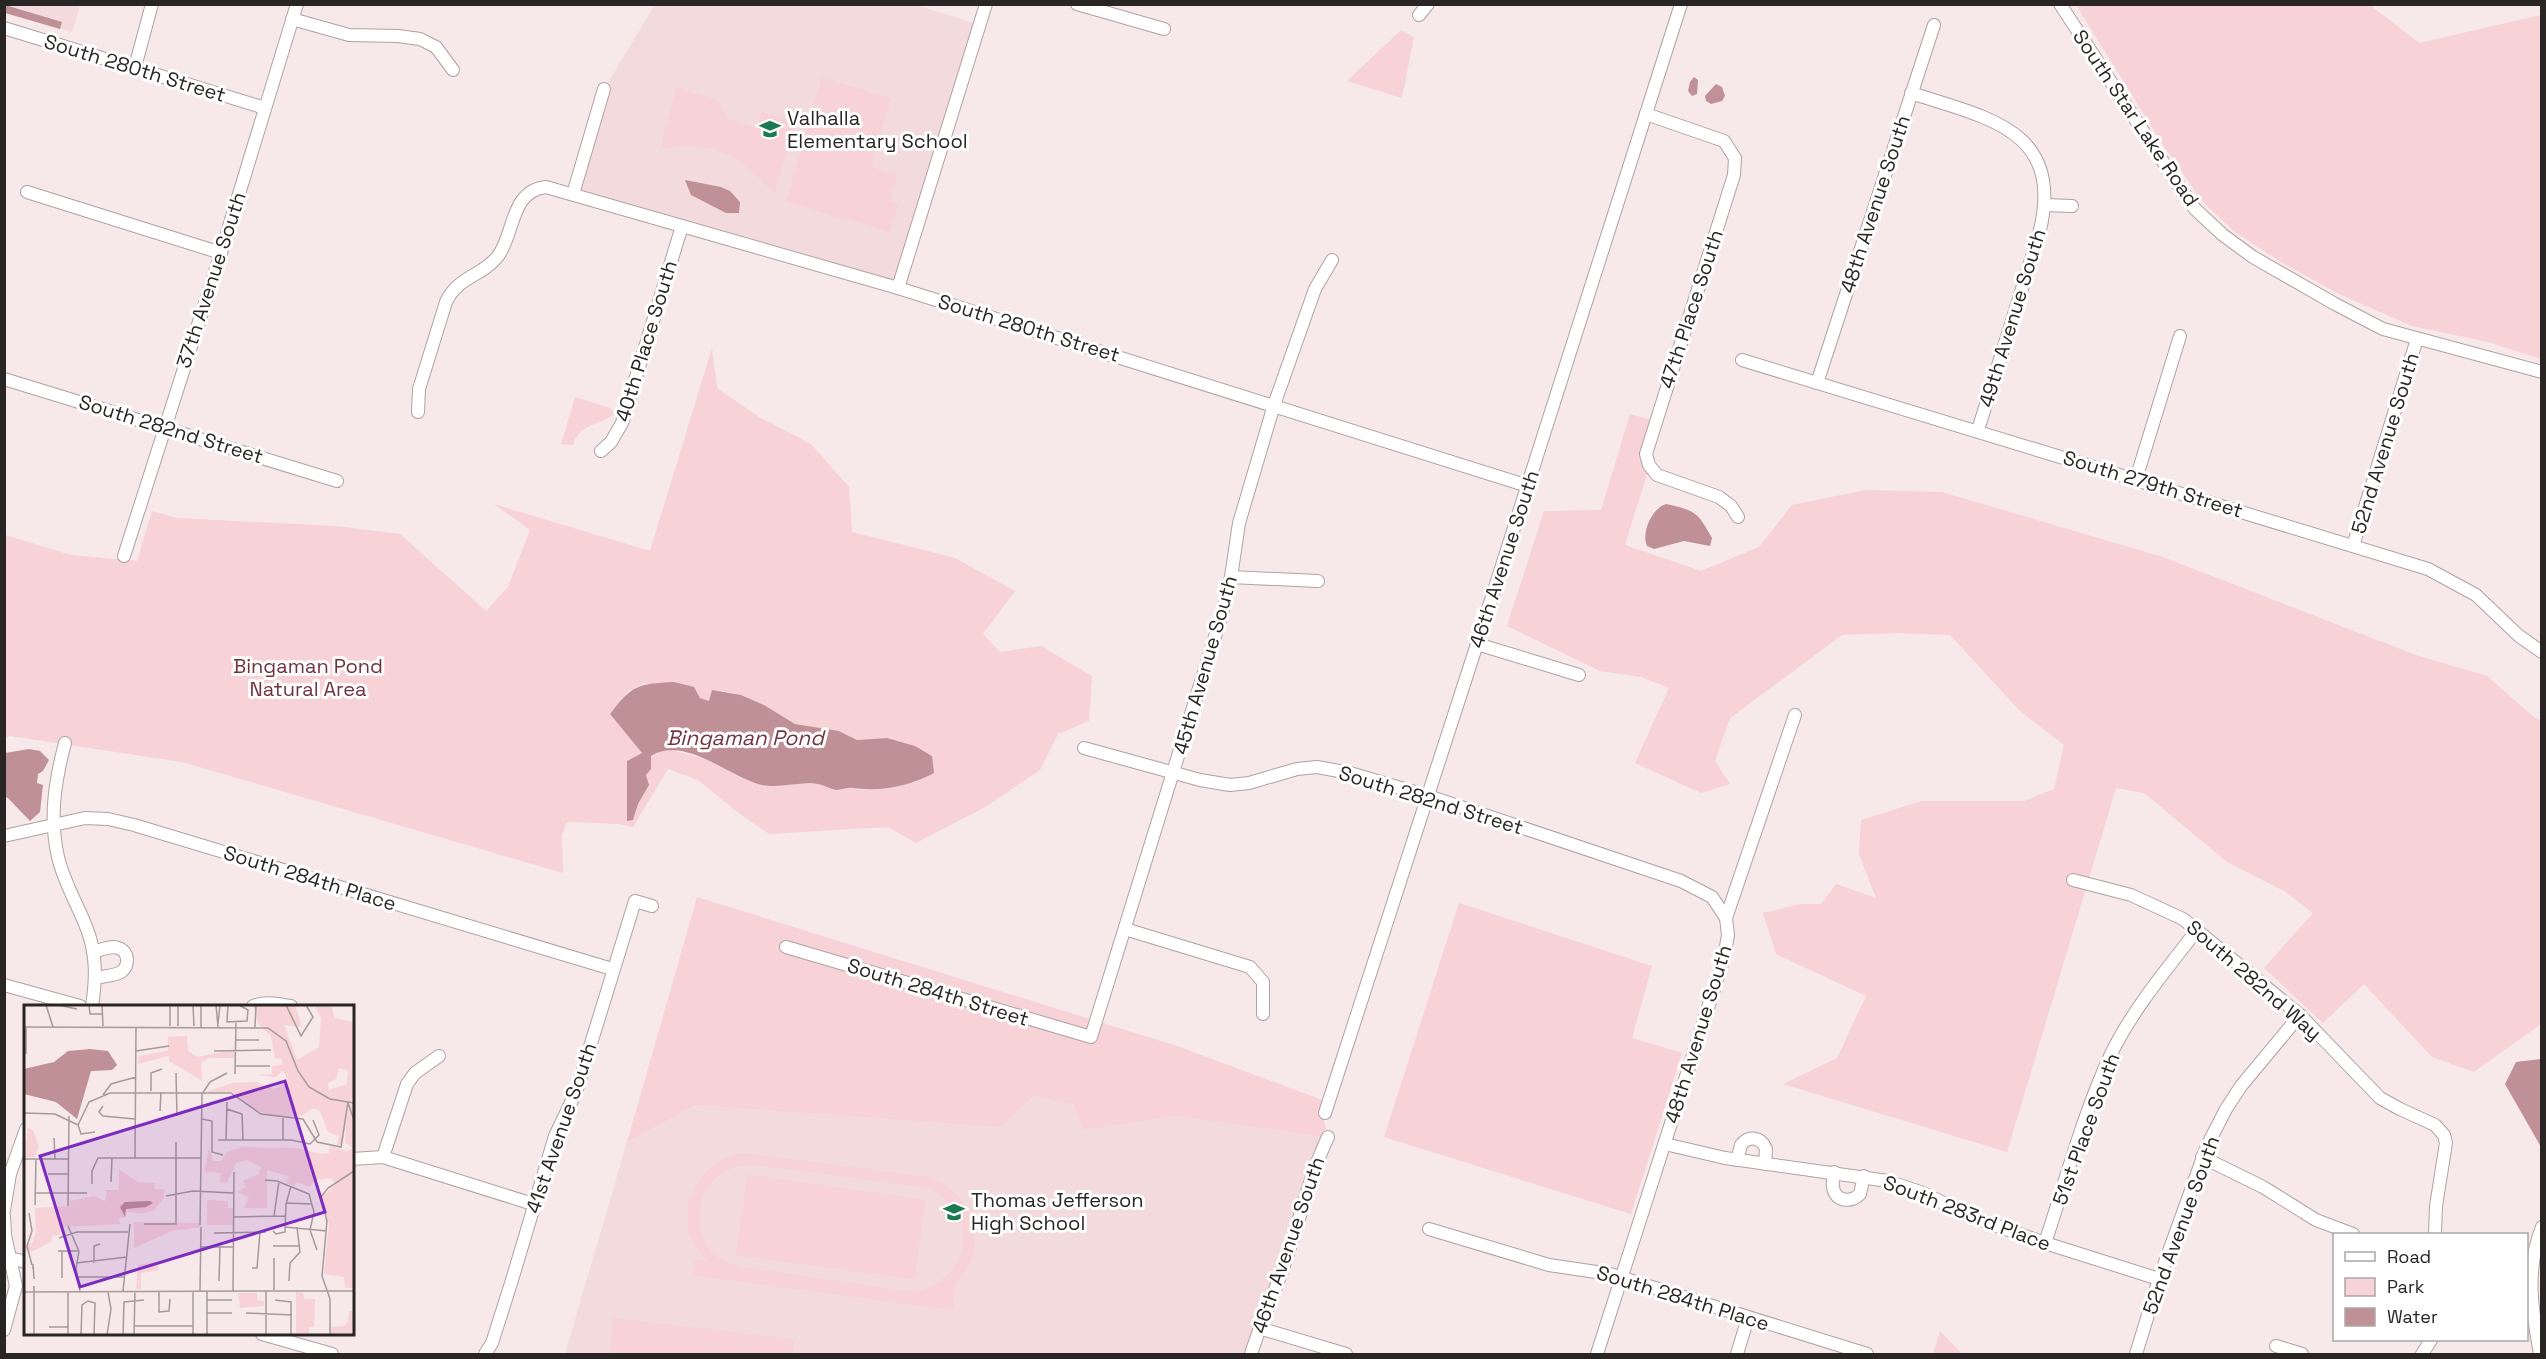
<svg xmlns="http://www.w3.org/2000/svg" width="2546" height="1359" viewBox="0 0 2546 1359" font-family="'Space Grotesk',sans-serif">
	<rect width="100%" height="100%" fill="#f7e8ea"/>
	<g fill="#f3dadd">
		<path d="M4 5H80L72 32 5 11Z"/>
		<path d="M655 5H916L980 25 898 288 573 194 604 89Z"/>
		<path d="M1034 1096 1074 1105 1083 1130 1175 1116 1328 1137 1251 1354H565L627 1142 696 1105 1000 1127Z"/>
	</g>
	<g fill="#f7d2d7" fill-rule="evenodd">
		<path d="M2076 5H2370L2419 43 2541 15V359L2488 342 2412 326 2337 293 2283 263 2235 232 2202 201 2163 145Z"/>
		<path d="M1401 30 1414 37 1402 98 1347 81Z"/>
		<path d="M822 78 891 98 871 167 897 175 890 201 898 204 890 232 786 202Z"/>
		<path d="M677 88 718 101 728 119 757 128 762 112 796 122 774 194C742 155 714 140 662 148L663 136Z"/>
		<path d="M712 348 717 388 759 417 811 444 849 487 852 532 955 558 1015 591 983 634 1000 652 1041 646 1092 676 1089 721 1058 734 1040 770 987 806 916 843 888 827 769 834 736 811 698 780 668 769 633 827 619 824 567 822 562 835 563 873 182 762 10 736 5 738V535L71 555 137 561 152 511 177 518 336 526 400 534 486 611 508 587 530 530 494 504 650 551ZM645 683 709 701 722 691 741 695 764 705 795 724 839 731 857 740 887 738 915 746 932 756 919 781 887 789 861 790 853 787 835 790 818 784H759L712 761 668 749 651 756V769L646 775 649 785 638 804 633 820 627 821V761L642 753 610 714 627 692Z"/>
		<path d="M575 397 610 408 614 414C600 426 579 423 573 445L561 444Z"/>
		<path d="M1630 414 1651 420 1641 454 1647 474 1625 545 1701 571 1759 547 1792 505 1866 490 1942 492 2163 557 2416 655 2487 676 2535 718 2541 720V1024L2474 1072 2432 1057 2364 984 2323 1023 2264 968 2313 913 2284 891 2227 862 2144 793 2116 788 2007 1152 1783 1084 1837 1058 1866 996 1776 954 1763 913 1801 904H1821L1836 884 1876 898 1859 854 1861 820 1922 801H2024L2054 789 2064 745 2020 711 1950 635 1895 633 1842 635 1730 718 1715 761 1730 784 1701 793 1635 763 1669 688 1641 677 1600 671 1507 626 1544 511 1601 510Z"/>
		<path d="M697 897 1177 1046 1328 1102 1323 1118 1328 1137 1175 1116 1083 1130 1074 1105 1034 1096 1000 1127 696 1105 627 1142Z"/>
		<path d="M1459 903 1652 966 1632 1038 1682 1053 1631 1214 1384 1137Z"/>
		<path d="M742 1153 933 1178C964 1192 982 1225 972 1259 968 1269 962 1274 957 1282 953 1289 954 1302 953 1310L693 1275 695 1259 707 1261C699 1252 691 1242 688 1229 680 1195 709 1158 742 1153ZM757 1165 931 1188C950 1201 967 1220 963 1245 959 1269 938 1289 913 1291 898 1293 879 1287 863 1285 823 1279 782 1273 741 1267 731 1264 720 1261 712 1252 689 1226 698 1184 729 1169 738 1165 748 1165 757 1165Z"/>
		<path d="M747 1175 925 1200 915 1279 736 1255Z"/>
		<path d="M614 1318 794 1340 793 1354H610Z"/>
		<path d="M1940 1331 1962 1354H1933Z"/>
	</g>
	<g fill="#c09097">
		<path d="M5 5 62 22 60 29 5 13Z"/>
		<path d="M1694 77 1698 80 1697 94 1692 96 1688 91 1690 82Z"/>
		<path d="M1716 84 1722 87 1725 96 1722 101 1711 104 1706 101 1705 96Z"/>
		<path d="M685 180 721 187 730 191 740 202 739 213H726L691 195Z"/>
		<path d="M1666 504C1697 511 1697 512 1712 538L1710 546 1684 541 1654 549 1647 546C1641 533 1652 508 1666 504Z"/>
		<path d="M674 682 694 687 700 698 709 701 712 690 741 695 764 705 795 724 839 731 857 740 887 738 915 746 932 756 934 773C909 786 882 792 854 788 848 787 842 790 836 790 830 789 824 785 818 784 799 781 777 790 758 784 726 774 684 736 651 756V769L646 775 649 785 638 804 633 820 627 821V761L642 753 610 714C632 685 637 684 674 682Z"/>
		<path d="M29 749 40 751 49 760 43 771 38 774 37 783 43 785 40 812 30 821 8 798 4 797 5 753Z"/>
		<path d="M2541 1059H2542L2541 1147 2505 1084 2516 1062Z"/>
	</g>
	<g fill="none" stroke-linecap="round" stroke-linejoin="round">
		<defs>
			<g id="minor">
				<path d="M1077 4 1164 29"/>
				<path d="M2060 4 2175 180 2195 209 2223 235 2253 257 2335 304 2383 329 2542 372"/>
				<path d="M1419 15 1428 4"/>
				<path d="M292 19 349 35 398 36 420 39 436 47 453 70"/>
				<path d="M4 28 265 108"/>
				<path d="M135 67 152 4"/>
				<path d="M1911 93C1988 118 2066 130 2039 234L1978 430"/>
				<path d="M1646 114 1724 141 1735 158 1734 175 1646 454 1649 465 1657 475 1719 497 1731 506 1738 517"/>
				<path d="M27 192 221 253"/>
				<path d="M573 194 604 89"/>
				<path d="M2045 205 2072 206"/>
				<path d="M898 288 986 4"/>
				<path d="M1742 360 2428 569 2476 595 2519 636 2542 652"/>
				<path d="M4 379 337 481"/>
				<path d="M1817 383 1934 25"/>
				<path d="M418 412 419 389 446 302C458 276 483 276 498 256 515 233 510 191 546 187L898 288 1528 486"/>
				<path d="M601 451 611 442 622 423 682 226"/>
				<path d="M2136 479 2180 336"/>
				<path d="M2353 546 2417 339"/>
				<path d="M124 556 221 253 297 4"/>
				<path d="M1231 577 1318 581"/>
				<path d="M1477 644 1579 675"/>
				<path d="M65 743C55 781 49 818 58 857 64 883 78 905 87 929 97 955 96 980 92 1006"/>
				<path d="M1084 748 1200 780 1230 785 1249 783 1297 769 1317 767 1350 773 1428 796 1681 881 1712 897 1726 918"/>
				<path d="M4 836 85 818 108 819 134 825 612 969"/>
				<path d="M2073 880 2131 895 2183 919 2300 1015 2380 1098 2400 1109 2435 1125 2444 1135 2446 1143 2436 1206 2435 1234"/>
				<path d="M1125 929 1250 967 1263 982V1014"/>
				<path d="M786 947 1091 1037 1222 614 1231 577 1239 523 1274 405 1315 289 1332 260"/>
				<path d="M93 952C101 950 111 945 118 948 129 951 130 966 121 972 114 976 104 976 96 978"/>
				<path d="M4 985 80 1006"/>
				<path d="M253 1006C266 1001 277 1004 291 1006"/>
				<path d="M1325 1113 1477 644 1681 4"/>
				<path d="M1665 1144 1725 1158 1888 1181 1923 1193 1972 1217 2045 1243 2159 1279"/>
				<path d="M383 1157 407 1084 415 1073 439 1056"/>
				<path d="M2202 1157 2263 1187 2316 1220 2353 1234"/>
				<path d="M352 1159 383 1157 533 1204"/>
				<path d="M1737 1160 1741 1145C1749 1135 1761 1137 1766 1149L1765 1164"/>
				<path d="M1834 1172C1834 1177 1832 1183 1833 1187 1835 1202 1851 1203 1860 1194L1864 1176"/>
				<path d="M4 1210 10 1174 26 1129"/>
				<path d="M4 1216 5 1235 16 1286 4 1330"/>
				<path d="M1429 1229 1549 1265 1610 1274 1867 1354"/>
				<path d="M2045 1243C2066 1180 2083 1114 2111 1054 2133 1009 2167 969 2197 930"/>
				<path d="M10 1258 26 1262"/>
				<path d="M1259 1328 1346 1354"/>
				<path d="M262 1334 332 1354"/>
				<path d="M2276 1346 2302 1354"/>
				<path d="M485 1354 492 1343 512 1280 555 1136 576 1092 635 901 652 906"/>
				<path d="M1251 1354C1260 1325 1273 1297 1283 1268 1299 1225 1308 1179 1328 1137"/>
				<path d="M1597 1354 1724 958 1728 935 1726 918 1795 715"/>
				<path d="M1737 1354 1748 1318"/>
				<path d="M2136 1354 2159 1279 2207 1146 2226 1109 2241 1086 2300 1015"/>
				<path d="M2422 1354 2431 1340"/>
				<path d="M2540 1354C2532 1310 2525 1270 2542 1227"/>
			</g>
		</defs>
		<use href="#minor" stroke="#b0a1a3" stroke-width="14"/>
		<use href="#minor" stroke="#fff" stroke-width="12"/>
	</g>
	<defs>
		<symbol id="school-bare" viewBox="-9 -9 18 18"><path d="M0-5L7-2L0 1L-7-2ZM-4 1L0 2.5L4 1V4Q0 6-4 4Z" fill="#1d7a50" stroke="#fff" stroke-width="2.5" paint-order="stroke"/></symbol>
	</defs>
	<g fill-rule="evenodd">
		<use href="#school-bare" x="755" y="114" width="30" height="30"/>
		<use href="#school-bare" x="939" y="1197" width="30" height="30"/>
	</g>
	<g text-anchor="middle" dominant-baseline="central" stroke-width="6" stroke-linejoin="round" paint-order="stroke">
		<g font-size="20" fill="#2a2525" stroke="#fff">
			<text transform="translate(135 68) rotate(17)">South 280th Street</text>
			<text transform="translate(2136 118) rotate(56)">South Star Lake Road</text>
			<text transform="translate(1875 204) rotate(-72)">48th Avenue South</text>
			<text transform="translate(211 280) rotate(-72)">37th Avenue South</text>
			<text transform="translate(1691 309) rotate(-72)">47th Place South</text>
			<text transform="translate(2012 318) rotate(-73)">49th Avenue South</text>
			<text transform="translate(1029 328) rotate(17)">South 280th Street</text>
			<text transform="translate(646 341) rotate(-73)">40th Place South</text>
			<text transform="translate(171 429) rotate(17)">South 282nd Street</text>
			<text transform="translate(2385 443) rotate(-73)">52nd Avenue South</text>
			<text transform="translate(2153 484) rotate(17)">South 279th Street</text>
			<text transform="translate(1504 559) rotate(-72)">46th Avenue South</text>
			<text transform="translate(1205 665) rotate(-74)">45th Avenue South</text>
			<text transform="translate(1431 800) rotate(17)">South 282nd Street</text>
			<text transform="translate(310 878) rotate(17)">South 284th Place</text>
			<text transform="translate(2254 980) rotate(41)">South 282nd Way</text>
			<text transform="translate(938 992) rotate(17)">South 284th Street</text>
			<text transform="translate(1698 1034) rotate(-73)">48th Avenue South</text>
			<text transform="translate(561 1128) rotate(-71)">41st Avenue South</text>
			<text transform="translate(2086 1129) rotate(-70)">51st Place South</text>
			<text transform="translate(1967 1213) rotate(21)">South 283rd Place</text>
			<text transform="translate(2181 1225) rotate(-70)">52nd Avenue South</text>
			<text transform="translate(1288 1245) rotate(-71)">46th Avenue South</text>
			<text transform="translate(1683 1298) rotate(17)">South 284th Place</text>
		</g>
		<g font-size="20" fill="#2a2525" stroke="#fff" text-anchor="start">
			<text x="787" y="118">Valhalla<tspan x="787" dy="23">Elementary School</tspan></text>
			<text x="971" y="1200">Thomas Jefferson<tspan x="971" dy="23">High School</tspan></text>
		</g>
		<g font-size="20" fill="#70323f" stroke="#fff">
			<text x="308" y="666">Bingaman Pond<tspan x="308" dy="23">Natural Area</tspan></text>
		</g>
		<g font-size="21" font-style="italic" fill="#743542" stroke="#fff">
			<text x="745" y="737">Bingaman Pond</text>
		</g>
	</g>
	<g transform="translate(24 1005)">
		<rect width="330" height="330" fill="#f7e8ea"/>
		<path d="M229 0H271L278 22 260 20 273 55 295 42 297 13 291 0H308L310 13 330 17V94L325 99H330V283H321L320 272 300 269 305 219 298 192 311 180 308 173 291 175 286 182 273 177 270 181 262 178 265 171 243 165V203H220L225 192 213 187 222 182 219 176 235 169 237 162 223 155 212 158 203 178 196 177 197 168 180 167 185 143 189 156H197L203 147 218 142 275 143 297 149 305 148 306 141 323 146 329 143 321 137 323 107 319 139 313 141 315 131 304 127 296 106 290 103 277 111H250L234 106 209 87H182L208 78 232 77 250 84 265 76 259 66 251 72 234 70 248 69V61L258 60V54L251 53 247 31 235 20ZM315 63 324 66 323 79 305 85 304 78 312 74ZM163 31 164 46 173 52 210 45 211 53H185L177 57 178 76 145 56V51L114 59 115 51 144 46V32ZM4 123 9 125 15 141 11 152 0 153ZM95 164 114 177 131 178 130 184H141L139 195 129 206 115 209 103 206 101 212 95 214 96 219 39 222 35 230 28 231 27 237 7 247 0 244V237L8 239 12 227 11 203 45 201 46 196 70 191 81 196 83 187 79 185H95ZM183 195 204 196V203H209V220H183ZM110 217 176 218 177 222 148 226 110 243ZM132 257 135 265 117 268V284H112L114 260ZM272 287 279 288 280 294H291L290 322H285V328L272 329ZM233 288V295L240 296V301L216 303 214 288ZM325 306H330V330L307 329V322L320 321 324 317Z" fill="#f7d2d7" fill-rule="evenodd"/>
		<path d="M66 44 84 46 93 60 88 65 67 66 53 114 32 97 0 89V64L30 57 44 46ZM126 196 129 198 122 202 102 204 101 212 96 202 101 197Z" fill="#c09097"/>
		<path fill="none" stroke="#a59a9b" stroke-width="1.5" d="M22 0 29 22M34 0 53 4M65 0 66 9H78M78 0 79 21M146 0V21M169 0 170 21M177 0V22M192 0 194 22M204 0 203 17 223 16 224 5 215 0M262 0 277 31 289 12 282 0M194 19 196 0M154 21V0M0 22 244 23 262 36 274 66 285 82 306 94 330 98M231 22 232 0M212 35H235M112 46 145 41M190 46 247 45M2 49V22M212 61H246M152 68 153 111M211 69 212 17M186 77 203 68M127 86V68L138 64M79 90 87 79 112 72M324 98 330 115M79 101 75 107 79 111 111 114M203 104 218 109 219 135M136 106 137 87M0 108 31 109 54 120M178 114 188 116V147L199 150M54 120 65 97 86 88H207L237 109 279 114 293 137 317 142 324 97M54 120 57 129 71 127M30 133 31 154M194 135H267L286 139 295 130 289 115M202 135 203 97M259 135V113M111 153 112 22M0 154H45M24 169H45M241 175 253 176 285 189 290 207 286 225 293 245M87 177 88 153M68 179V166L74 153H177M11 188H63M142 191 169 186 209 188M262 198 287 199M11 200 12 154M44 201 45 111M5 208 8 226 3 241 8 260M250 211 255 176M210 212 261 211M120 219H152V137M176 220 178 89 186 77M44 221 55 246M261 222 303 226M249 226 252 229 261 227 262 199 267 181M190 228 242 227M35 233 53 227H104M249 241H276M176 242H210M34 246H54M55 246 52 264 56 286M250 253V285M52 258 103 252M70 258V241L76 239M228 263H233L236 227M9 264V259L10 274M54 272H100M38 273V246M195 276 196 242M265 276 266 258 276 247 273 222M99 286 106 219M135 286V307L145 306 146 294M176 286 177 222M183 286V330M209 286 210 167M242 286H330M0 287 242 286V330M183 295H208M251 295 267 297V330M183 308H208M222 308 268 310M110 321H169M25 322H44M10 330V281M44 330V287M57 330 58 300 64 296 71 298 70 330M83 330 87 304 84 287M99 330 100 297 120 295M110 330 111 286M169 330V286M306 330V294L298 271 303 216 297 192 304 183 330 166"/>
		<path fill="#7b2cbf" fill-opacity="0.15" stroke="#7b2cbf" stroke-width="3" d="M261 76 301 207 56 282 16 151Z"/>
		<rect width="330" height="330" fill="none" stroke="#2a2525" stroke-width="3"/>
	</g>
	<rect width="2546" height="1359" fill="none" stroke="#2a2525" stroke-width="12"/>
	<rect x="2333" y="1233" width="195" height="108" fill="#ffffff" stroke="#aaa8a8" stroke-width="1.5"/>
	<rect x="2345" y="1252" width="30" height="9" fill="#ffffff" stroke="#aaa8a8" stroke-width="1.5"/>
	<text x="2387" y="1263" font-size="18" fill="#2a2525">Road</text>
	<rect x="2345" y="1278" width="30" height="18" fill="#f7d2d7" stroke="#aaa8a8" stroke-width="1.5"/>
	<text x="2387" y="1293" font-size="18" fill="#2a2525">Park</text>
	<rect x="2345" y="1308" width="30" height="18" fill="#c09097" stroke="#aaa8a8" stroke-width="1.5"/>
	<text x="2387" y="1323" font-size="18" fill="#2a2525">Water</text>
</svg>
